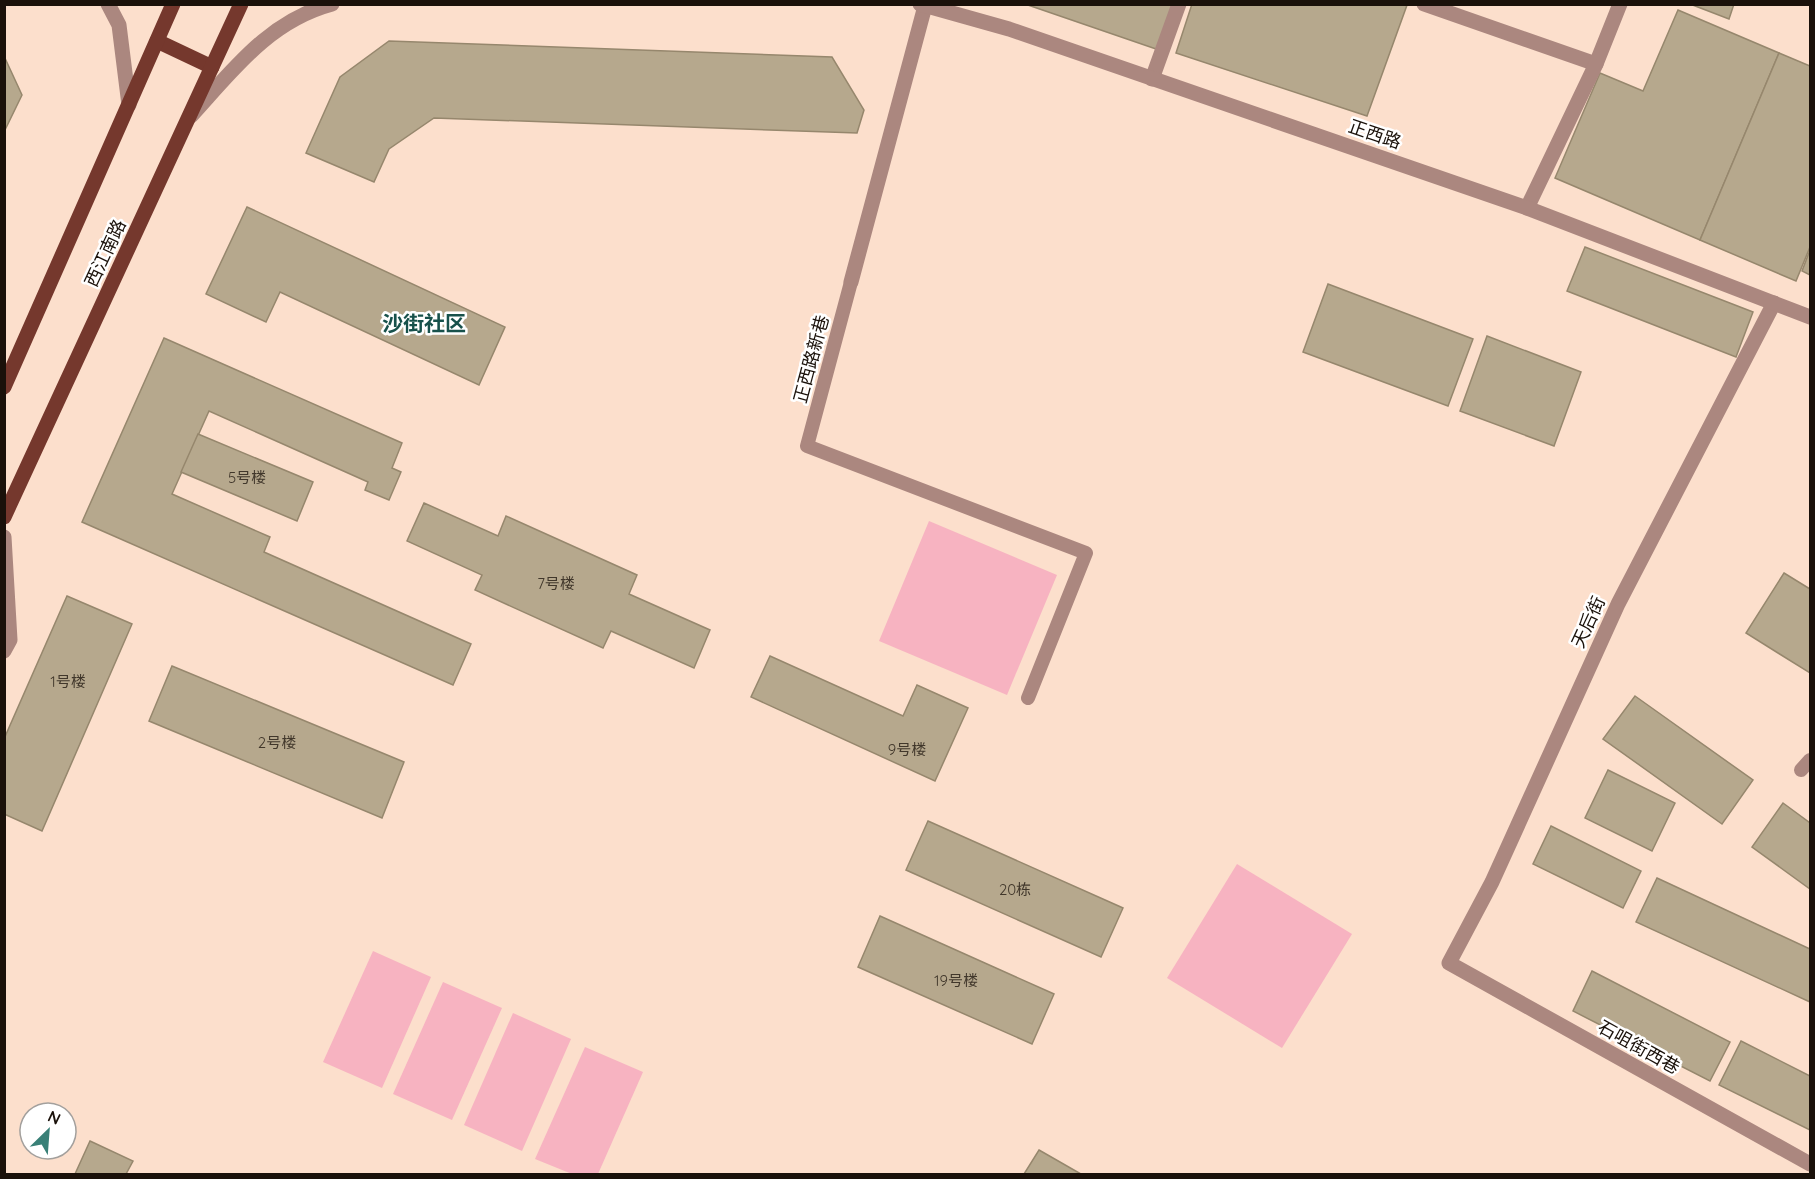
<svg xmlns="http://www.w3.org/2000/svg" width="1815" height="1179" viewBox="0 0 1815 1179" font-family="Quicksand,'Noto Sans SC',sans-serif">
	<rect width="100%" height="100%" fill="#fcdfcc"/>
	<g fill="#f7b3c1">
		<path d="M929 521 1057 575 1007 695 879 641Z"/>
		<path d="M1237 864 1352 934 1282 1048 1167 978Z"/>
		<path d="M373 951 431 977 382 1088 323 1062Z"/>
		<path d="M443 982 502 1008 452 1120 393 1094Z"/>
		<path d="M513 1013 571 1039 522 1151 464 1125Z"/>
		<path d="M585 1047 643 1072 598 1174H572L535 1159Z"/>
	</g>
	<g fill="#b6a88d" stroke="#96876d" stroke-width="1.5">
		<path d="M1025 4H1174L1159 50Z"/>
		<path d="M1192 4H1405L1407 5 1367 116 1176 53Z"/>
		<path d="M1690 4H1734L1729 19Z"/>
		<path d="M1678 10 1779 53 1700 240 1555 178 1600 73 1643 91Z"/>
		<path d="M389 41 832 57 864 110 857 133 434 118 389 149 374 182 306 153 340 77Z"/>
		<path d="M1779 53 1810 66V247L1796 281 1700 240Z"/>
		<path d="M4 56 22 95 4 132Z"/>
		<path d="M247 207 505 327 479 385 280 292 266 322 206 294Z"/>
		<path d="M1585 247 1753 312 1736 357 1567 291Z"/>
		<path d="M1810 250V275L1802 271Z"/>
		<path d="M1328 284 1473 339 1448 406 1303 352Z"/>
		<path d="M1487 336 1581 372 1554 446 1460 411Z"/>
		<path d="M164 338 402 443 392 468 401 472 389 500 365 490 368 482 209 411 172 494 270 537 264 552 471 644 453 685 82 522Z"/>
		<path d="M198 434 313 482 297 521 181 472Z"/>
		<path d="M424 503 498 536 506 516 637 575 629 594 710 630 694 668 611 631 603 648 475 590 482 575 407 541Z"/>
		<path d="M1784 573 1810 589V673L1746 633Z"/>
		<path d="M67 596 132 624 42 831 4 814V739Z"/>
		<path d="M770 656 903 716 917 685 968 708 935 781 751 697Z"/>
		<path d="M172 666 404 762 382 818 149 721Z"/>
		<path d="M1635 696 1753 780 1722 824 1603 739Z"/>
		<path d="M1608 770 1675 803 1652 851 1585 818Z"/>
		<path d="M1783 803 1810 823V889L1752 847Z"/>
		<path d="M928 821 1123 908 1101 957 906 870Z"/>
		<path d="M1551 826 1641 871 1623 908 1533 864Z"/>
		<path d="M1657 878 1810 949V1002L1636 922Z"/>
		<path d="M880 916 1054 994 1032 1044 858 967Z"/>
		<path d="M1592 971 1730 1042 1710 1081 1573 1011Z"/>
		<path d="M1741 1041 1810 1076V1130L1719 1085Z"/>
		<path d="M90 1141 133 1161 126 1174H75Z"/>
		<path d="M1039 1150 1081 1174H1024Z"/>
	</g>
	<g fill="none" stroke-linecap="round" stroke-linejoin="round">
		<g stroke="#ab877f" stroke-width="14">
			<path d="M851 282 807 446 1086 553 1028 698"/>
			<path d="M1801 770 1810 760"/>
		</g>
		<g stroke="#ab877f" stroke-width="15">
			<path d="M108 4 119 25 129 105"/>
			<path d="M1424 4 1596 64"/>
			<path d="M1152 79 1179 4"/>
			<path d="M1527 208 1596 64 1620 4"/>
			<path d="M851 282 925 6"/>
			<path d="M1774 303 1618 604 1492 882 1449 963 1810 1164"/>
			<path d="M4 537 10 640 4 651"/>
		</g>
		<g stroke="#ab877f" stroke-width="15">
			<path d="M920 4 1009 29 1527 208 1810 317"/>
			<path d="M191 116C233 70 269 21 332 4"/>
		</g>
		<g stroke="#75382d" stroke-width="15">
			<path d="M157 41 212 67"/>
			<path d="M4 387 173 4"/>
			<path d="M4 517 241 4"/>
		</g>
	</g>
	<g text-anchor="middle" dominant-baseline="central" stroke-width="5" stroke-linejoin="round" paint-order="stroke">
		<g font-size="15" fill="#41372b">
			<text x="247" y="477">5号楼</text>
			<text x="556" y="583">7号楼</text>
			<text x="68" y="681">1号楼</text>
			<text x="277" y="742">2号楼</text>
			<text x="907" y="749">9号楼</text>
			<text x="1015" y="889">20栋</text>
			<text x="956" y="980">19号楼</text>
		</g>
		<g font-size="18" fill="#1a110a" stroke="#fff">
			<text transform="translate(1375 134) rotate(19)">正西路</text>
			<text transform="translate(105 253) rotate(-65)">西江南路</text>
			<text transform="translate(811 359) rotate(-75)">正西路新巷</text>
			<text transform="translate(1588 622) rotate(-65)">天后街</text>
			<text transform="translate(1639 1047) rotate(29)">石咀街西巷</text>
		</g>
		<g font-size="21" font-weight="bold" fill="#17514b" stroke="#fff">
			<text x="424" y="323">沙街社区</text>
		</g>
	</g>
	<rect width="1815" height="1179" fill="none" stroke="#1a110a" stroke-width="12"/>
	<g transform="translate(48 1131) rotate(25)"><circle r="28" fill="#ffffff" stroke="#a3a09d" stroke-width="1.5"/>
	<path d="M0-4.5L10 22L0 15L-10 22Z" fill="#398077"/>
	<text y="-9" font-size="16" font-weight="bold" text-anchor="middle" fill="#1a110a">N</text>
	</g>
</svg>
